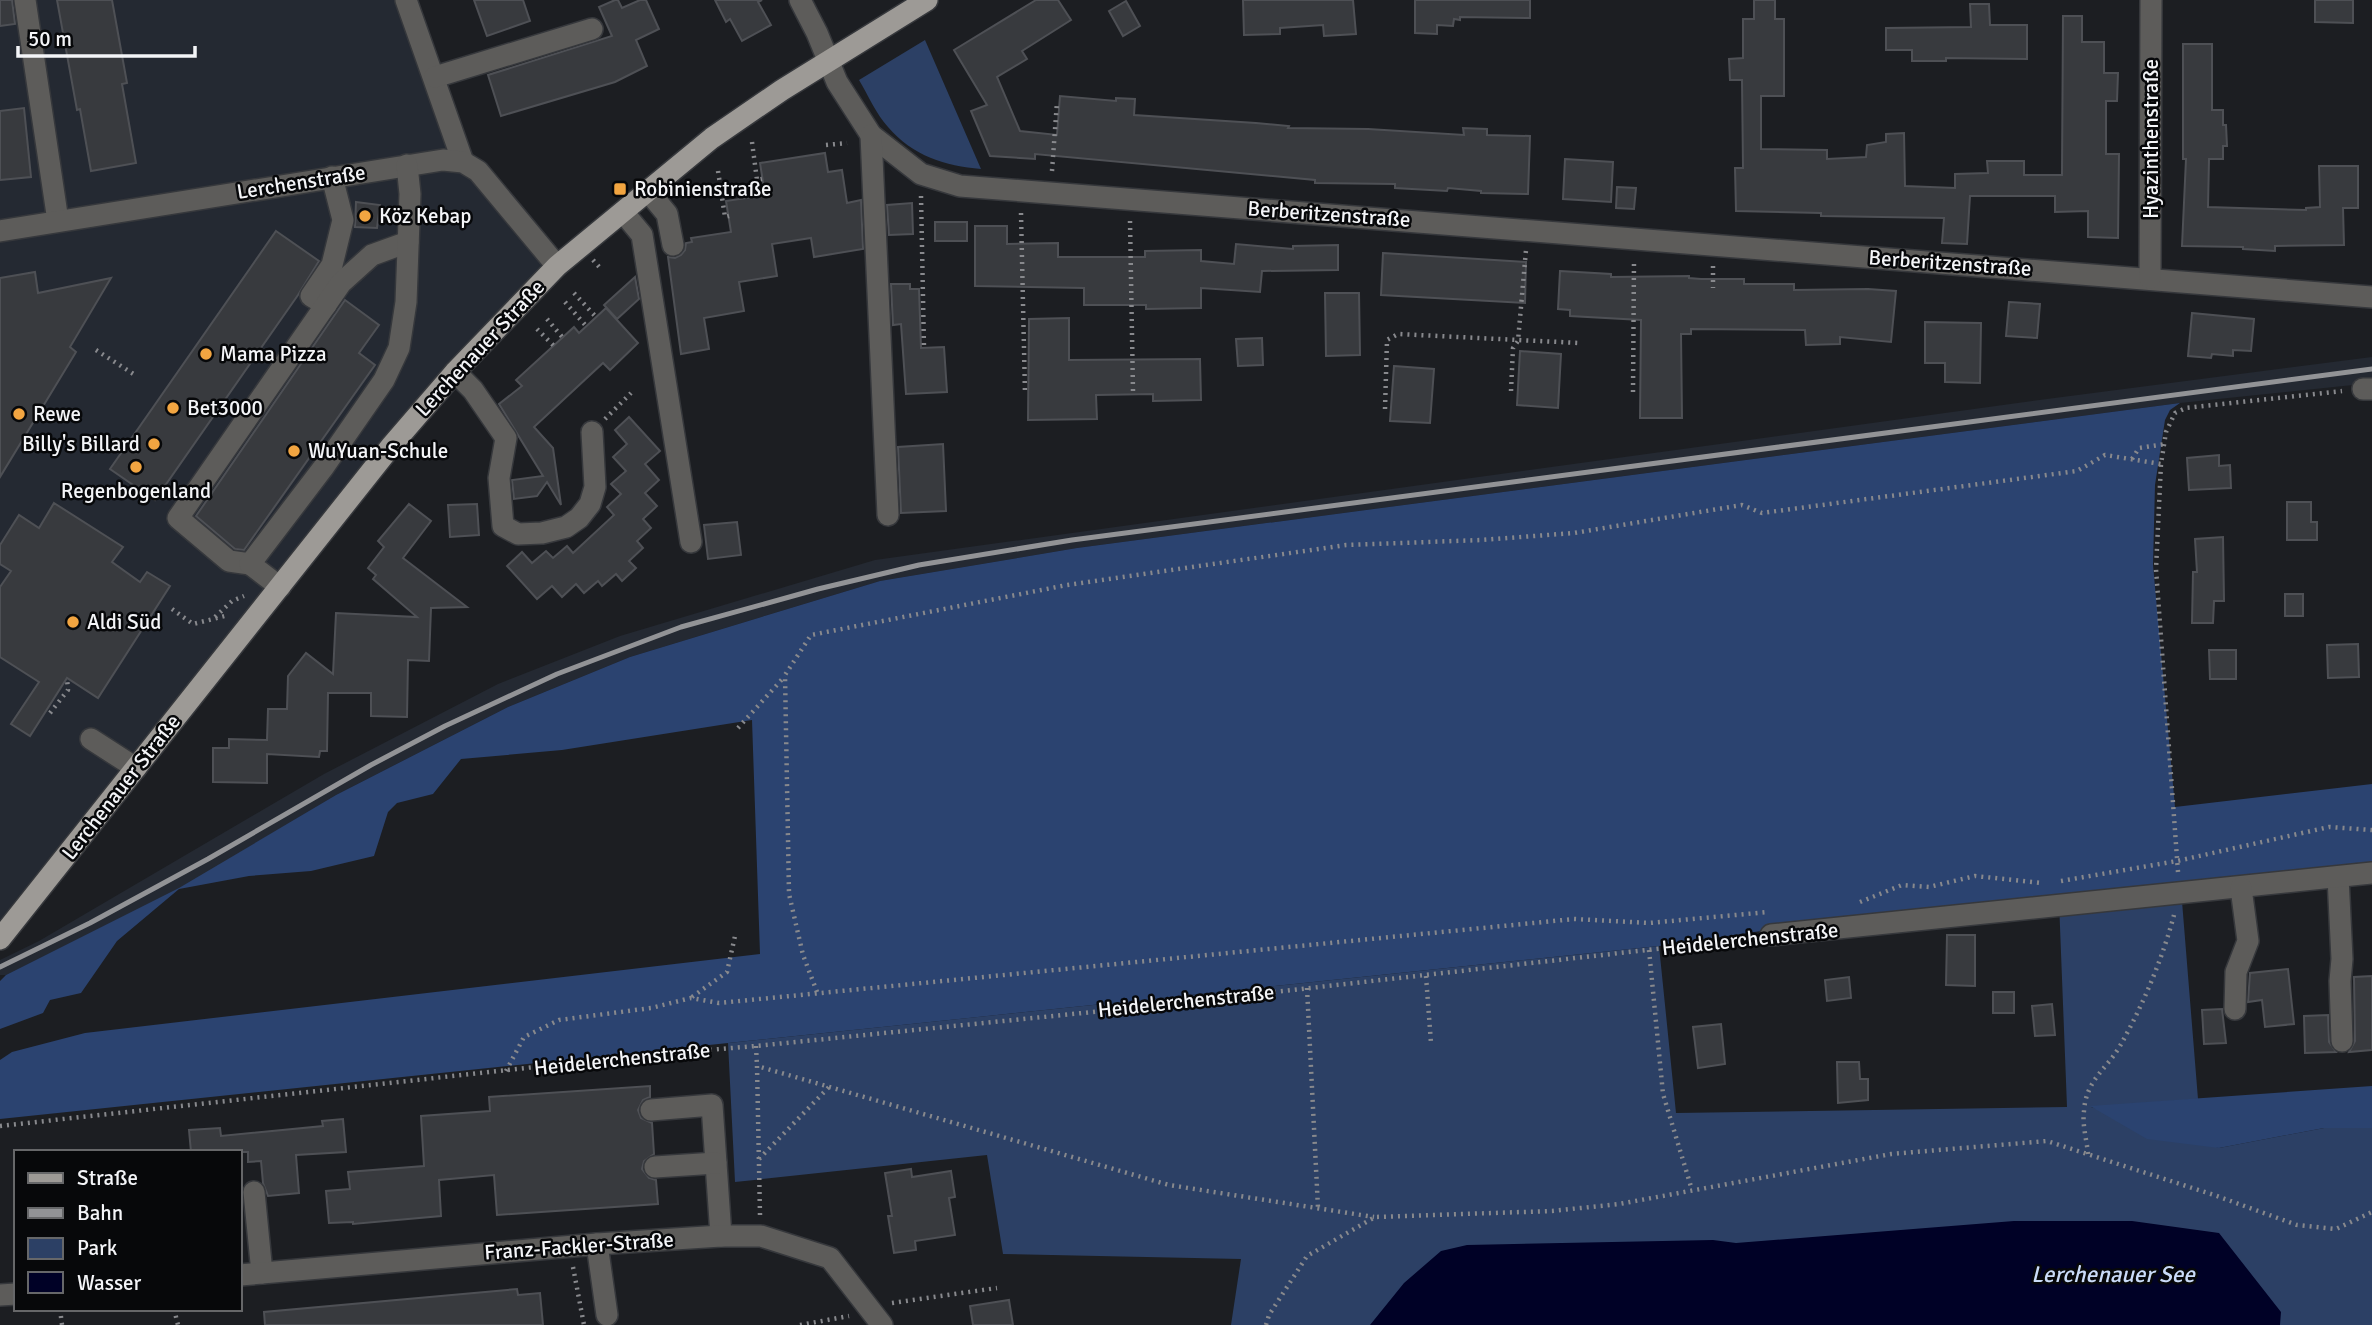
<svg xmlns="http://www.w3.org/2000/svg" width="2372" height="1325" viewBox="0 0 2372 1325" font-family="Signika,sans-serif">
	<rect width="100%" height="100%" fill="#1c1e22"/>
	<g fill="#242932">
		<path d="M0 0H405L458 152 557 270 406 421 0 933Z"/>
		<path d="M2372 357V383L2180 403 1077 548 880 581 630 657 508 707 336 795 179 889 6 975H0V960L39 941 324 774 498 684 620 636 875 560 2047 399Z"/>
	</g>
	<g fill="#2c4065">
		<path d="M925 40 981 169C945 166 913 156 888 127 876 114 868 95 859 80Z"/>
		<path d="M2181 889 2198 1099 2091 1107 2219 1148 2324 1128H2372V1325H1231L1241 1259 1003 1254 987 1155 735 1182 728 1043 1659 946 1676 1113 2067 1107 2059 901Z"/>
	</g>
	<g fill="#2b4370">
		<path d="M2180 403 2170 410 2165 420 2155 485 2153 565 2175 807 2372 784V867L1802 925 1659 946 0 1119V1060L12 1052 85 1033 760 954 752 720 562 750 461 759 433 794 397 803 388 812 374 856 311 871 249 876 179 889 117 941 81 993 50 1000 43 1013 0 1029V981L6 975 179 888 336 795 508 707 630 657 880 581 1077 548Z"/>
		<path d="M2372 1086V1128H2324L2219 1148 2147 1139 2090 1106Z"/>
	</g>
	<path fill="#000126" d="M2014 1221H2132L2219 1233 2281 1312 2280 1325H1370L1404 1283 1441 1251 1467 1245 1713 1240 1736 1243Z"/>
	<g fill="#383a3e" stroke="#4e5055" stroke-width="2">
		<path d="M0 0H12L15 24 0 26Z"/>
		<path d="M57 0H112L127 83 122 84 136 163 91 171 80 109 77 110Z"/>
		<path d="M474 0H523L530 21 487 36Z"/>
		<path d="M615 0H618L622 8 640 0H646L659 29 636 40 647 66 615 82 501 116 488 75 612 36 599 7Z"/>
		<path d="M715 0H762L758 2 771 25 742 41 730 19 726 22Z"/>
		<path d="M1036 0H1058L1071 20 1022 51 1027 59 997 77 1020 131 1057 135 1060 96 1116 101V98L1135 99 1134 115 1256 123 1289 126 1288 128 1368 129 1464 135 1463 128 1487 129V135L1530 136 1528 194 1481 193V191L1448 188 1447 191 1395 188V184L1315 183V180L1035 154V159L990 156 971 111 987 105 954 50Z"/>
		<path d="M1243 0H1353L1356 34 1324 36 1323 25 1280 28V34L1244 35Z"/>
		<path d="M1415 0H1530V18L1460 17V20L1454 19 1453 26 1437 25V34L1415 33Z"/>
		<path d="M1754 0H1775V19H1784V96H1761V149L1827 150V159L1866 157 1867 145 1886 142V134L1904 133 1905 186 1955 188V174L1988 173 1987 161H2024V175H2062L2063 16H2082V42H2104V73H2118L2117 101H2106V154H2119L2118 238 2088 237V211L2055 212V196H1970L1967 244 1942 243 1944 218 1821 216V213L1736 211 1735 168H1743L1742 80H1730L1729 59 1743 58V19H1754Z"/>
		<path d="M2315 0H2353V23L2315 22Z"/>
		<path d="M1126 1 1140 26 1123 36 1109 11Z"/>
		<path d="M1970 4H1989L1990 25H2027V59L1946 58V61H1912V50H1886V28L1971 27Z"/>
		<path d="M2183 44H2212V110H2223V125H2226L2227 146H2223V159H2209L2208 207 2306 210V208L2320 207 2319 166H2358V208H2343L2344 245 2275 246V251L2243 249V247L2182 246 2186 159H2183Z"/>
		<path d="M24 108 31 177 0 180V111Z"/>
		<path d="M825 153 828 172 842 170 847 203 861 200 863 249 814 257 811 238 772 244 777 276 739 282 744 311 704 318 709 349 681 354 668 257 675 258 681 255 685 250 686 243 692 242 691 238 731 232 726 201 765 195 760 163Z"/>
		<path d="M1565 159 1613 162 1611 202 1563 199Z"/>
		<path d="M1617 187 1636 188 1634 209 1616 208Z"/>
		<path d="M356 202 380 205 377 228 355 227Z"/>
		<path d="M912 203 913 234 889 235 887 205Z"/>
		<rect x="935" y="222" width="32" height="19"/>
		<path d="M975 226H1007V244L1058 243V257H1145V251L1201 250V261L1234 264 1236 244 1293 249V246L1338 245V270L1262 271 1260 292 1201 288V308L1146 309V305H1084V288L975 286Z"/>
		<path d="M276 231 319 261 298 295 155 500 110 469Z"/>
		<path d="M1383 253 1526 262 1525 303 1381 295Z"/>
		<path d="M1560 271 1611 274V277L1689 276V278L1701 279H1744V284H1794V290L1868 289 1896 291 1891 342 1840 337V344L1806 345 1805 330 1691 329V334H1681L1682 418H1640L1641 320 1570 316V310L1558 309Z"/>
		<path d="M35 272 38 293 111 278 70 347 76 352 0 477V278Z"/>
		<path d="M635 277 639 299 617 319 604 305Z"/>
		<path d="M891 284H910V289H919L921 348 944 347 947 392 906 394 901 324 893 325Z"/>
		<path d="M1325 293H1359L1360 355 1326 356Z"/>
		<path d="M345 300 379 325 359 353 375 365 244 550 235 549 196 516Z"/>
		<path d="M2009 302 2040 304 2037 338 2006 336Z"/>
		<path d="M606 308 638 343 610 370 603 363 534 427 553 448 561 505 547 482 537 496 514 499 512 480 543 476 499 404 522 386 516 380 574 327 579 333Z"/>
		<path d="M2192 313 2254 319 2251 351 2233 350V356L2212 354 2211 358 2188 356Z"/>
		<path d="M1069 318V360L1200 359 1201 400 1153 401V394L1096 395 1097 419 1028 420 1029 319Z"/>
		<path d="M1925 322 1981 323 1980 383 1945 382V363H1925Z"/>
		<path d="M1262 338 1263 365 1238 366 1236 339Z"/>
		<path d="M1520 351 1561 354 1558 408 1517 405Z"/>
		<path d="M1394 366 1434 369 1430 423 1390 421Z"/>
		<path d="M629 417 660 451 645 464 659 480 645 493 657 506 643 519 651 528 637 541 643 548 629 561 636 568 622 581 616 574 602 586 598 581 584 593 576 584 562 597 552 586 537 599 507 566 522 552 532 563 546 551 553 558 567 546 573 553 614 515 607 507 621 494 611 484 626 471 613 457 627 444 615 430Z"/>
		<path d="M943 444 946 511 901 513 898 447Z"/>
		<path d="M2219 455V466L2230 465 2231 488 2189 490 2187 458Z"/>
		<path d="M2287 502H2311V522H2317V540H2287Z"/>
		<path d="M54 503 123 547 112 562 140 582 147 572 170 586 98 698 67 678 30 736 11 724 39 682 0 657V587L11 571 0 564V545L19 515 39 528Z"/>
		<path d="M409 504 431 521 403 558 467 607 431 608 429 661 408 660 407 717 371 716V693H328L327 751H320L319 757 267 754V783L213 782V748H229V739L267 740 268 709H287L288 676 306 653 333 674 336 613 417 617 373 579 376 575 368 568 384 547 378 541Z"/>
		<path d="M477 504 479 535 450 537 448 505Z"/>
		<path d="M737 522 741 555 708 559 704 525Z"/>
		<path d="M2223 537 2224 601H2214L2213 623H2192L2193 572H2197L2195 539Z"/>
		<rect x="2285" y="594" width="18" height="22"/>
		<path d="M2358 644 2359 677 2328 678 2327 645Z"/>
		<path d="M2209 650H2236V679H2210Z"/>
		<path d="M1947 935H1975V986L1946 985Z"/>
		<path d="M2288 969 2294 1024 2265 1027 2262 1000 2248 1002 2250 973Z"/>
		<path d="M2372 976V1050L2349 1052 2355 1041 2354 977Z"/>
		<path d="M1849 977 1851 998 1827 1001 1825 980Z"/>
		<rect x="1993" y="992" width="21" height="21"/>
		<path d="M2052 1004 2055 1035 2035 1036 2032 1006Z"/>
		<path d="M2222 1009 2226 1043 2204 1044 2202 1010Z"/>
		<path d="M2328 1015 2329 1042 2336 1052 2305 1053 2304 1016Z"/>
		<path d="M1721 1024 1725 1064 1698 1068 1693 1027Z"/>
		<path d="M1837 1062H1859L1860 1079H1868V1100L1838 1103Z"/>
		<path d="M650 1086V1097L643 1100 638 1110 641 1118 652 1123 654 1154 644 1161 642 1169 649 1178 656 1180 658 1204 497 1215 494 1175 439 1180 441 1216 353 1224V1222L329 1223 326 1191 350 1189 348 1172 424 1166 421 1116 490 1111 489 1097Z"/>
		<path d="M343 1119 346 1152 296 1155 299 1193 268 1196 263 1183 261 1161 248 1162V1152H191L189 1130 220 1128 221 1136 323 1126 322 1121Z"/>
		<path d="M911 1169 912 1177 951 1171 955 1197 949 1198 955 1235 915 1241 916 1250 894 1253 888 1216H892L885 1173Z"/>
		<path d="M517 1289 518 1295 540 1293 543 1325H265L264 1312Z"/>
		<path d="M1009 1300 1013 1325H973L970 1306Z"/>
	</g>
	<g fill="none" stroke-linecap="round" stroke-linejoin="round">
		<defs>
			<g id="minor">
				<path d="M25 0 58 221"/>
				<path d="M406 0 463 162"/>
				<path d="M800 0 817 33 837 82 871 135 921 174 960 186 2372 297"/>
				<path d="M435 77 592 29"/>
				<path d="M871 135 888 515"/>
				<path d="M648 191 667 214 673 245"/>
				<path d="M623 212 642 235 691 542"/>
				<path d="M0 231 443 160 463 162 478 171 557 266"/>
				<path d="M2150 278 2151 0"/>
				<path d="M326 305 311 296 332 265 343 220 332 177"/>
				<path d="M455 372 473 390 506 438 499 478 503 526 518 534 542 533 566 527 579 518 590 504 595 487 592 432"/>
				<path d="M2363 389H2372"/>
				<path d="M250 564 229 561 178 518 341 283 372 255 408 242"/>
				<path d="M280 587 250 564 323 468 384 380 399 348 406 302 410 194 407 165"/>
				<path d="M91 739 136 768"/>
				<path d="M2338 877 2342 959 2340 981 2342 1041"/>
				<path d="M1771 935 2372 873"/>
				<path d="M2235 1009 2236 972 2248 941 2241 888"/>
				<path d="M651 1110 712 1105 721 1236"/>
				<path d="M655 1167 716 1163"/>
				<path d="M254 1192 262 1273"/>
				<path d="M597 1244 607 1315"/>
				<path d="M240 1275 597 1244 721 1236H761L830 1258 882 1325"/>
				<path d="M0 1295 16 1294"/>
			</g>
			<path id="major" d="M0 939 392 445 455 372 557 266 712 138 782 90 927 0"/>
		</defs>
		<use href="#minor" stroke="#36383c" stroke-width="24"/>
		<use href="#major" stroke="#36383c" stroke-width="24"/>
		<g stroke="#88898d" stroke-width="4.5" stroke-dasharray="2 5" stroke-linecap="butt">
			<path d="M752 142 757 180 762 179"/>
			<path d="M826 145 847 143"/>
			<path d="M718 171 725 217 729 216"/>
			<path d="M1052 171 1057 102"/>
			<path d="M921 196 924 348"/>
			<path d="M1021 213 1025 394"/>
			<path d="M1130 221 1133 391"/>
			<path d="M593 260 602 270"/>
			<path d="M1713 266V288"/>
			<path d="M574 293 596 317"/>
			<path d="M565 302 586 326"/>
			<path d="M547 319 563 338"/>
			<path d="M537 329 554 346"/>
			<path d="M96 350 135 375"/>
			<path d="M1511 391 1513 348 1518 341 1526 250"/>
			<path d="M1633 392 1634 260"/>
			<path d="M1385 409 1387 340 1398 334 1579 343"/>
			<path d="M605 419 631 393"/>
			<path d="M2132 459 2139 448 2165 444"/>
			<path d="M172 609 193 624 229 615"/>
			<path d="M215 617 232 601 244 596"/>
			<path d="M50 713 68 690 67 678"/>
			<path d="M738 728 785 676"/>
			<path d="M2178 872 2156 569 2161 464 2166 432 2175 413 2186 408 2342 391"/>
			<path d="M2061 881 2177 861 2329 827 2372 830"/>
			<path d="M1860 902 1902 885 1929 887 1975 876 2042 883"/>
			<path d="M1649 950 1663 1094 1692 1190"/>
			<path d="M1426 976 1431 1043"/>
			<path d="M1307 988 1318 1208"/>
			<path d="M817 992 803 955 789 894 785 675 811 635 1067 585 1346 545 1481 540 1574 533 1742 505 1762 513 2077 471 2105 455 2161 464"/>
			<path d="M692 997 727 972 735 936"/>
			<path d="M756 1046 757 1066"/>
			<path d="M506 1071 524 1037 559 1020 651 1008 691 998 719 1003 1574 919 1649 923 1768 912"/>
			<path d="M0 1126 625 1057 756 1046 1142 1007 1753 938"/>
			<path d="M2088 1154C2087 1141 2082 1125 2084 1111 2086 1080 2106 1070 2120 1046 2143 1005 2162 960 2174 915"/>
			<path d="M759 1159 829 1087"/>
			<path d="M760 1215 757 1066 1169 1185 1374 1217"/>
			<path d="M573 1267 584 1325"/>
			<path d="M892 1303 997 1288"/>
			<path d="M60 1309 62 1325"/>
			<path d="M174 1309 178 1325"/>
			<path d="M800 1325 849 1316"/>
			<path d="M1266 1325 1269 1315 1307 1256 1375 1217 1552 1211 1619 1204 1891 1154 2047 1141 2214 1195 2297 1225 2336 1229 2372 1212"/>
		</g>
		<use href="#minor" stroke="#5d5c5a" stroke-width="21"/>
		<use href="#major" stroke="#9d9a96" stroke-width="21"/>
		<path stroke="#929396" stroke-width="5" d="M0 967 90 923 208 859 371 765 445 726 557 674 681 627 818 589 919 565 1072 540 2372 369"/>
	</g>
	<g fill="#f2a541" stroke="#07080a" stroke-width="2.5">
		<rect x="613" y="182" width="14" height="14" rx="3.5"/>
		<circle cx="365" cy="216" r="7"/>
		<circle cx="206" cy="354" r="7"/>
		<circle cx="173" cy="408" r="7"/>
		<circle cx="19" cy="414" r="7"/>
		<circle cx="154" cy="444" r="7"/>
		<circle cx="294" cy="451" r="7"/>
		<circle cx="136" cy="467" r="7"/>
		<circle cx="73" cy="622" r="7"/>
	</g>
	<g text-anchor="middle" dominant-baseline="central" stroke-width="5" stroke-linejoin="round" paint-order="stroke">
		<g font-size="21" fill="#f4f5f8" stroke="#07080a">
			<text transform="translate(2151 139) rotate(-90)">Hyazinthenstraße</text>
			<text transform="translate(301 182) rotate(-9)">Lerchenstraße</text>
			<text transform="translate(1329 214) rotate(4)">Berberitzenstraße</text>
			<text transform="translate(1950 263) rotate(4)">Berberitzenstraße</text>
			<text transform="translate(480 348) rotate(-47)">Lerchenauer Straße</text>
			<text transform="translate(121 787) rotate(-52)">Lerchenauer Straße</text>
			<text transform="translate(1750 939) rotate(-6)">Heidelerchenstraße</text>
			<text transform="translate(1186 1001) rotate(-6)">Heidelerchenstraße</text>
			<text transform="translate(622 1059) rotate(-6)">Heidelerchenstraße</text>
			<text transform="translate(579 1246) rotate(-4)">Franz-Fackler-Straße</text>
		</g>
		<g font-size="21" fill="#f4f5f8" stroke="#07080a" text-anchor="start">
			<text x="634" y="189">Robinienstraße</text>
			<text x="379" y="216">Köz Kebap</text>
			<text x="220" y="354">Mama Pizza</text>
			<text x="187" y="408">Bet3000</text>
			<text x="33" y="414">Rewe</text>
			<text x="140" y="444" text-anchor="end">Billy's Billard</text>
			<text x="308" y="451">WuYuan-Schule</text>
			<text x="136" y="491" text-anchor="middle">Regenbogenland</text>
			<text x="87" y="622">Aldi Süd</text>
		</g>
		<g font-size="23" font-style="italic" fill="#cadbf8" stroke="#07080a">
			<text x="2113" y="1274">Lerchenauer See</text>
		</g>
	</g>
	<rect x="14" y="1150" width="228" height="161" fill="#07080a" stroke="#666769" stroke-width="2"/>
	<rect x="28" y="1173" width="35" height="10" fill="#9d9a96" stroke="#666769" stroke-width="2"/>
	<text x="77" y="1185" font-size="21" fill="#f4f5f8">Straße</text>
	<rect x="28" y="1208" width="35" height="10" fill="#929396" stroke="#666769" stroke-width="2"/>
	<text x="77" y="1220" font-size="21" fill="#f4f5f8">Bahn</text>
	<rect x="28" y="1238" width="35" height="21" fill="#2c4065" stroke="#666769" stroke-width="2"/>
	<text x="77" y="1255" font-size="21" fill="#f4f5f8">Park</text>
	<rect x="28" y="1272" width="35" height="21" fill="#000126" stroke="#666769" stroke-width="2"/>
	<text x="77" y="1290" font-size="21" fill="#f4f5f8">Wasser</text>
	<path d="M18 46v10h177v-10" fill="none" stroke="#f4f5f8" stroke-width="3.5"/>
	<text x="28" y="46" font-size="21" fill="#f4f5f8" stroke="#07080a" stroke-width="5" paint-order="stroke">50 m</text>
</svg>
